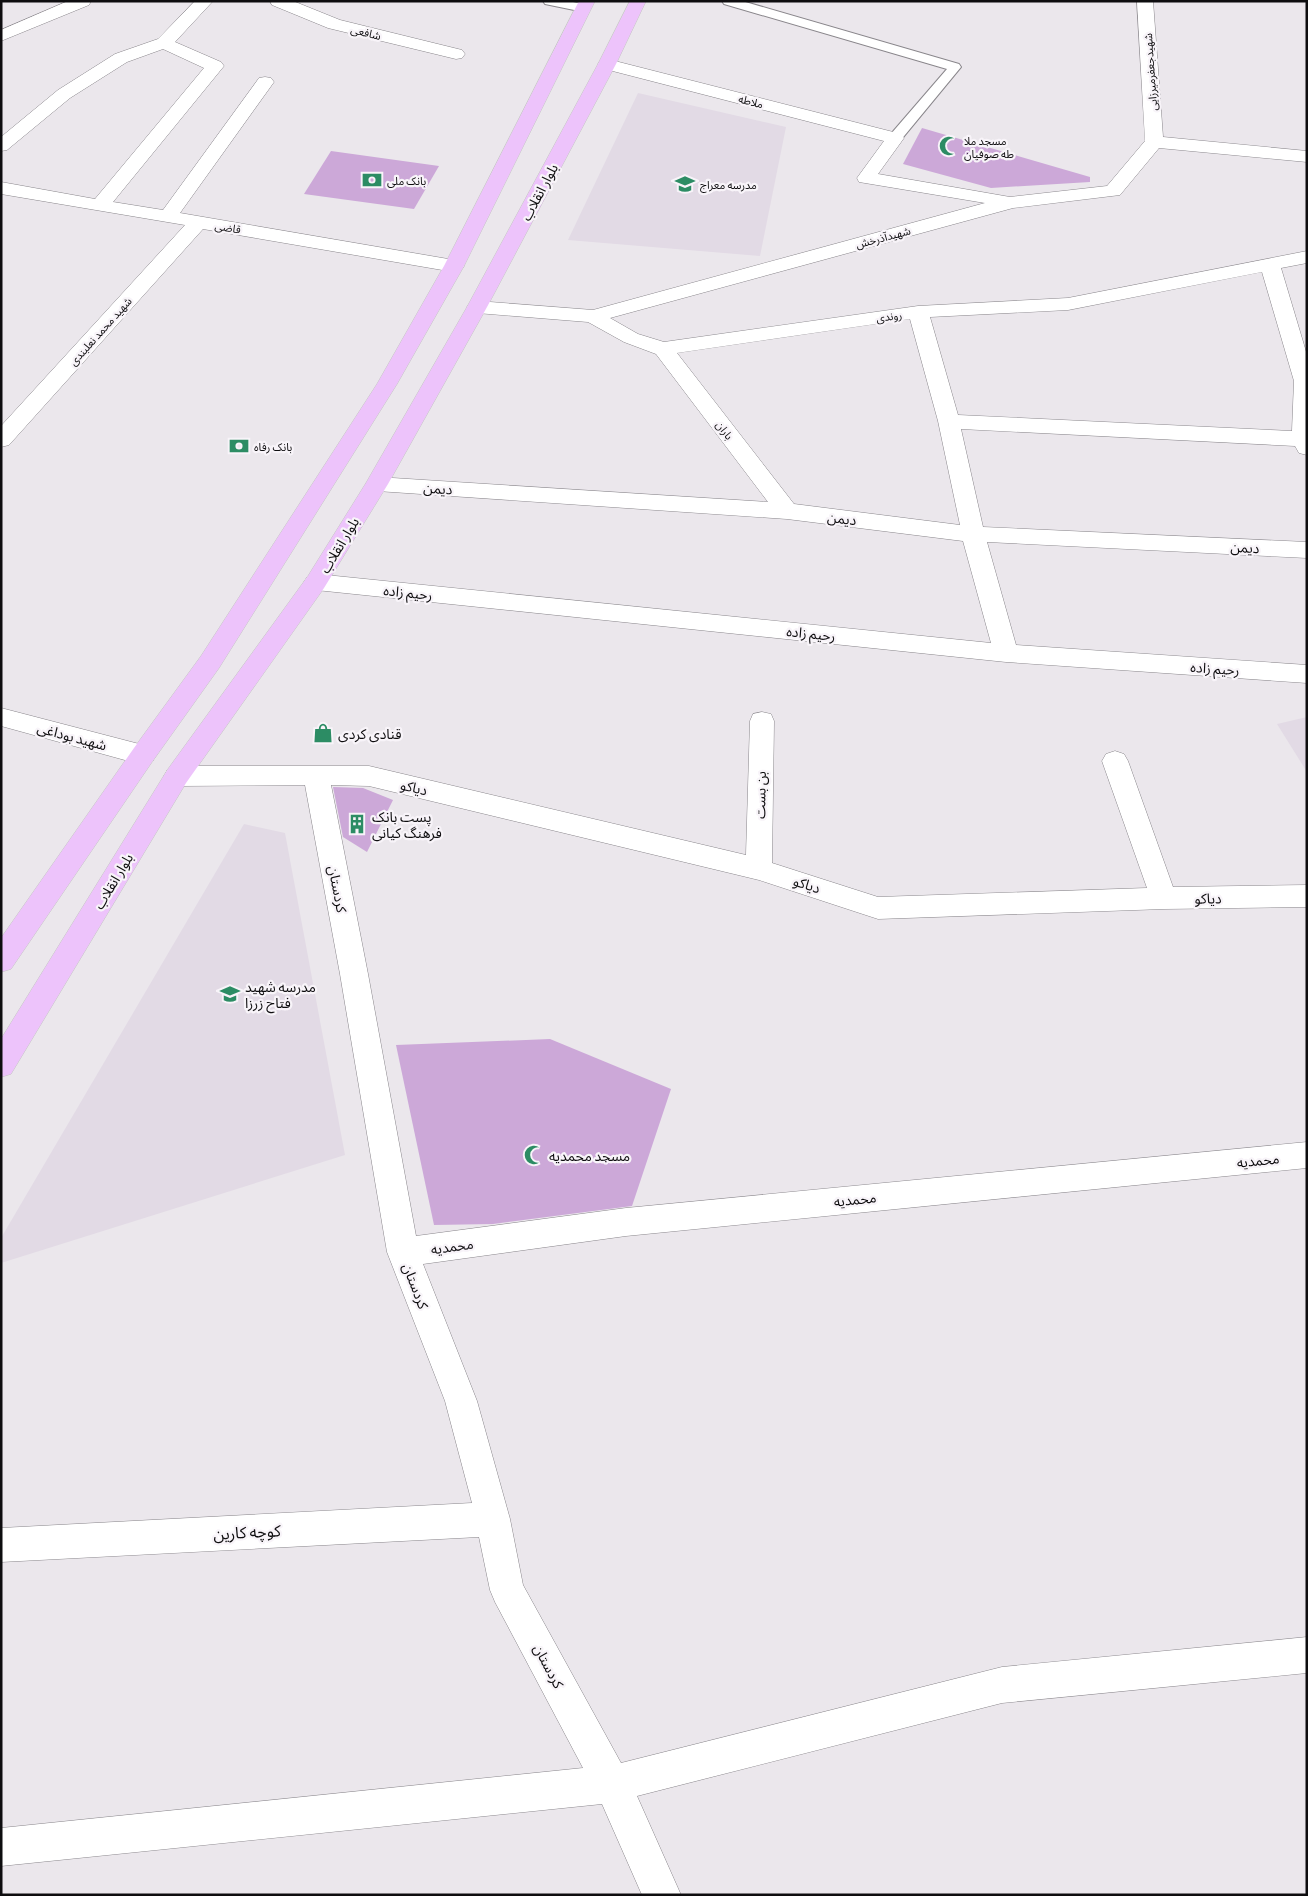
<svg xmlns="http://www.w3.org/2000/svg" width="1308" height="1896" viewBox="0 0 1308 1896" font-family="Manrope,'Noto Sans Arabic',sans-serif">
	<rect width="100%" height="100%" fill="#ebe7ec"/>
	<g fill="#e2dae5">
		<path d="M638 93 786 127 760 256 568 240Z"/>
		<path d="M1307 717V772L1277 724Z"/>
		<path d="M244 824 285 833 345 1155 1 1263V1238Z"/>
	</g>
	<g fill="#cca8d8">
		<path d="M922 128 1090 177V182L991 188 903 164Z"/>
		<path d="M331 151 439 166 414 209 304 194Z"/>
		<path d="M333 787 363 788 393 800 367 852 343 837Z"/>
		<path d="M550 1039 671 1089 632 1206 493 1224 434 1225 396 1045Z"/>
	</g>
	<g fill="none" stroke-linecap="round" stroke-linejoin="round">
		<defs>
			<g id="service">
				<path d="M543 1H568L588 5 590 8 584 12 545 4Z"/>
				<path d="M722 1H742L959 64 961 67 900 141H890L888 138 890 135 947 69 724 4Z"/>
			</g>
			<g id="minor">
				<path d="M195 1H213L175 42 221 62 224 66 113 202 163 210 259 78 265 77 271 78 274 82 180 213 454 260 461 262 464 266 461 270 454 272 203 229 9 445 1 447V426L185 225 1 194V182L95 199 204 68 163 49 127 62 70 98 7 150 1 151V137L58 90 115 54 158 39Z"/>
				<path d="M270 1H293L340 20 462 50 465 54 462 58 456 59 328 28 272 5Z"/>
				<path d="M1137 1H1153L1163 137 1307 151V162L1159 148 1120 195 1013 208 610 318 638 334 664 342 918 306 1068 298 1307 251V263L1281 268 1307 355V455L1299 453 1295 446 961 429 983 527 1307 542V558L987 542 1016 645 1307 665V683L1006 662 316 590 308 588 304 582 308 576 316 574 991 643 963 541 787 519 377 491 369 489 366 484 369 479 377 477 768 502 656 354 624 342 588 322 477 313 470 311 467 307 470 303 477 301 593 310 985 203 859 182 857 178 884 141 601 68 598 64 601 60 607 59 901 134 904 138 878 174 1010 197 1107 186 1145 141ZM1262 272 1294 381 1292 431 958 415 930 317 1068 310ZM910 319 938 421 960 525 794 504 677 353Z"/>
				<path d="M1 708 143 745 152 748 156 755 152 762 143 765 1 726Z"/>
				<path d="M762 712 771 714 774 721 772 863 878 897 1147 888 1102 761 1106 754 1115 751 1124 754 1128 761 1173 887 1307 885V907L1164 909 878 919 759 880 369 786 331 785 368 974 416 1236 626 1208 1307 1142V1168L626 1236 423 1264 477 1401 510 1519 523 1585 621 1763 1002 1667 1307 1637V1673L1002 1703 637 1796 681 1895H642L602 1804 1 1866V1828L583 1768 495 1602 490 1590 479 1537 1 1562V1528L472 1503 445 1401 387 1252 340 974 305 785 177 786 168 783 164 776 168 769 177 766H369L746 855 750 721 753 714Z"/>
			</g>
			<path id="tertiary" d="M68 1H91L89 5 1 41V30Z"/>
			<g id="primary">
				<path d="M579 1H595L464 266 397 384 219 668 152 762 11 969 1 972V938L134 748 201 656 377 384 444 266Z"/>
				<path d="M630 1H646L616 64 487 307 388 484 324 588 186 783 11 1074 1 1077V1039L168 769 308 576 366 483 467 307 598 64Z"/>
			</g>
		</defs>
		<use href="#service" stroke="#89868b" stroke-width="2"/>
		<use href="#minor" stroke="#89868b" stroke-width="1"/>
		<use href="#tertiary" stroke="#89868b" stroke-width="1"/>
		<use href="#primary" stroke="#c5c5c5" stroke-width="1"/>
		<use href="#service" fill="#fff" fill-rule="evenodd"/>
		<use href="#minor" fill="#fff" fill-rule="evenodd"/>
		<use href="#tertiary" fill="#fff" fill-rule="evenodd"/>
		<use href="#primary" fill="#edc3fb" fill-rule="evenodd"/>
	</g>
	<defs>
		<symbol id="mosque-bare" viewBox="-9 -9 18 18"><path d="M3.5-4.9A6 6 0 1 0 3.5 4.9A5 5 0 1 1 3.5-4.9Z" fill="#2c8c64" stroke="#f8f4f9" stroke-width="2.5" paint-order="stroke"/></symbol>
		<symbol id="bank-bare" viewBox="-9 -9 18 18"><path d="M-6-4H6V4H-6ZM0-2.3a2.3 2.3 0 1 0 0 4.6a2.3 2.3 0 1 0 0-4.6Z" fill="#2c8c64" stroke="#f8f4f9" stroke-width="2.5" paint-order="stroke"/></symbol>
		<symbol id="school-bare" viewBox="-9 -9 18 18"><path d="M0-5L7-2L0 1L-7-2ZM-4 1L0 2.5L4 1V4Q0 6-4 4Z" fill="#2c8c64" stroke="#f8f4f9" stroke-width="2.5" paint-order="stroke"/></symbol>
		<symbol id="shop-bare" viewBox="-9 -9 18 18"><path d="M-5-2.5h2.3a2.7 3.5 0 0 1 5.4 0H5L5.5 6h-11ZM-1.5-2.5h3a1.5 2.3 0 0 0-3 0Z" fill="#2c8c64" stroke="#f8f4f9" stroke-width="2.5" paint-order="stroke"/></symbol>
		<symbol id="building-bare" viewBox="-9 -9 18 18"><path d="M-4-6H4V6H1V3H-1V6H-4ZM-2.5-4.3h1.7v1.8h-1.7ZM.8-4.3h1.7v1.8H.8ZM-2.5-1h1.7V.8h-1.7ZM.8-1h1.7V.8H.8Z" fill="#2c8c64" stroke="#f8f4f9" stroke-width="2.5" paint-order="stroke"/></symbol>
	</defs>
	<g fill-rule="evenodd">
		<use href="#mosque-bare" x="935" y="132" width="28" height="28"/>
		<use href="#bank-bare" x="358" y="166" width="28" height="28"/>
		<use href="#school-bare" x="671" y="170" width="28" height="28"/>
		<use href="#bank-bare" x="225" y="432" width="28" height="28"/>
		<use href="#shop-bare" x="309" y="719" width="28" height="28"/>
		<use href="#building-bare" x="343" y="810" width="28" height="28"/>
		<use href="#school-bare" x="216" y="980" width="28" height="28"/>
		<use href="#mosque-bare" x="520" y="1141" width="28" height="28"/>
	</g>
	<g text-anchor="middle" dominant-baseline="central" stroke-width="4.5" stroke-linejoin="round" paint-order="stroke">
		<g font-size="11" fill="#0e0d0f" stroke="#f8f4f9">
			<text transform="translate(366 32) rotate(14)">شافعی</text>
			<text transform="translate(1150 72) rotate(-94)">شهیدجعفرمیرزایی</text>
			<text transform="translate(751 101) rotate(14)">ملاطه</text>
			<text transform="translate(228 227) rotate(10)">قاضی</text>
			<text transform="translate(883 237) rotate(-15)">شهیدآذرخش</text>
			<text transform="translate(889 316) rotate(-8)">روندی</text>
			<text transform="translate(100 331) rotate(-48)">شهید محمد نعلبندی</text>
			<text transform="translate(725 430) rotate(53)">باران</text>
		</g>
		<g font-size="11" fill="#0e0d0f" stroke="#f8f4f9" text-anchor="start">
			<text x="964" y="140">مسجد ملا<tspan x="964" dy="13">طه صوفیان</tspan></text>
			<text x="387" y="180">بانک ملی</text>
			<text x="700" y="184">مدرسه معراج</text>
			<text x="254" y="446">بانک رفاه</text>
		</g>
		<g font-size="14" fill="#0e0d0f" stroke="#f8f4f9">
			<text transform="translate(539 192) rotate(-62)">بلوار انقلاب</text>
			<text transform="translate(438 488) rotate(4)">دیمن</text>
			<text transform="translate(842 518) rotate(7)">دیمن</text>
			<text transform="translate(339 545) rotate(-59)">بلوار انقلاب</text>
			<text transform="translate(1245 547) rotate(3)">دیمن</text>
			<text transform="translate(408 592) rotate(6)">رحیم زاده</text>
			<text transform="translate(811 633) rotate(6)">رحیم زاده</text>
			<text transform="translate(1215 668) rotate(4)">رحیم زاده</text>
			<text transform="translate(72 736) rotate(15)">شهید بوداغی</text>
			<text transform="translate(414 787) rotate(13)">دیاکو</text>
			<text transform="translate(760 795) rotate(-89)">بن بست</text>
			<text transform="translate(113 881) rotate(-59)">بلوار انقلاب</text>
			<text transform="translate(807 884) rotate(18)">دیاکو</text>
			<text transform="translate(338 889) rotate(79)">کردستان</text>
			<text transform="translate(1208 898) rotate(-1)">دیاکو</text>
			<text transform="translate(1258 1160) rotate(-6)">محمدیه</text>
			<text transform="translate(855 1199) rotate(-6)">محمدیه</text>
			<text transform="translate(452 1246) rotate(-8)">محمدیه</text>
			<text transform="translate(416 1286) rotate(69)">کردستان</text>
			<text transform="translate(549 1666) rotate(62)">کردستان</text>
		</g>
		<g font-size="14" fill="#0e0d0f" stroke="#f8f4f9" text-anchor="start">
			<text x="338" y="733">قنادی کردی</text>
			<text x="372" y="816">پست بانک<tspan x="372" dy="16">فرهنگ کیانی</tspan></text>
			<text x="245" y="986">مدرسه شهید<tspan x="245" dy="16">فتاح زرزا</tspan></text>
			<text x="549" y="1155">مسجد محمدیه</text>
		</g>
		<g font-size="16" fill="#0e0d0f" stroke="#f8f4f9">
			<text transform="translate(247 1532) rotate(-3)">کوچه کارین</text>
		</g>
	</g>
	<rect width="1308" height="1896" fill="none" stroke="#0e0d0f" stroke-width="5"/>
</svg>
